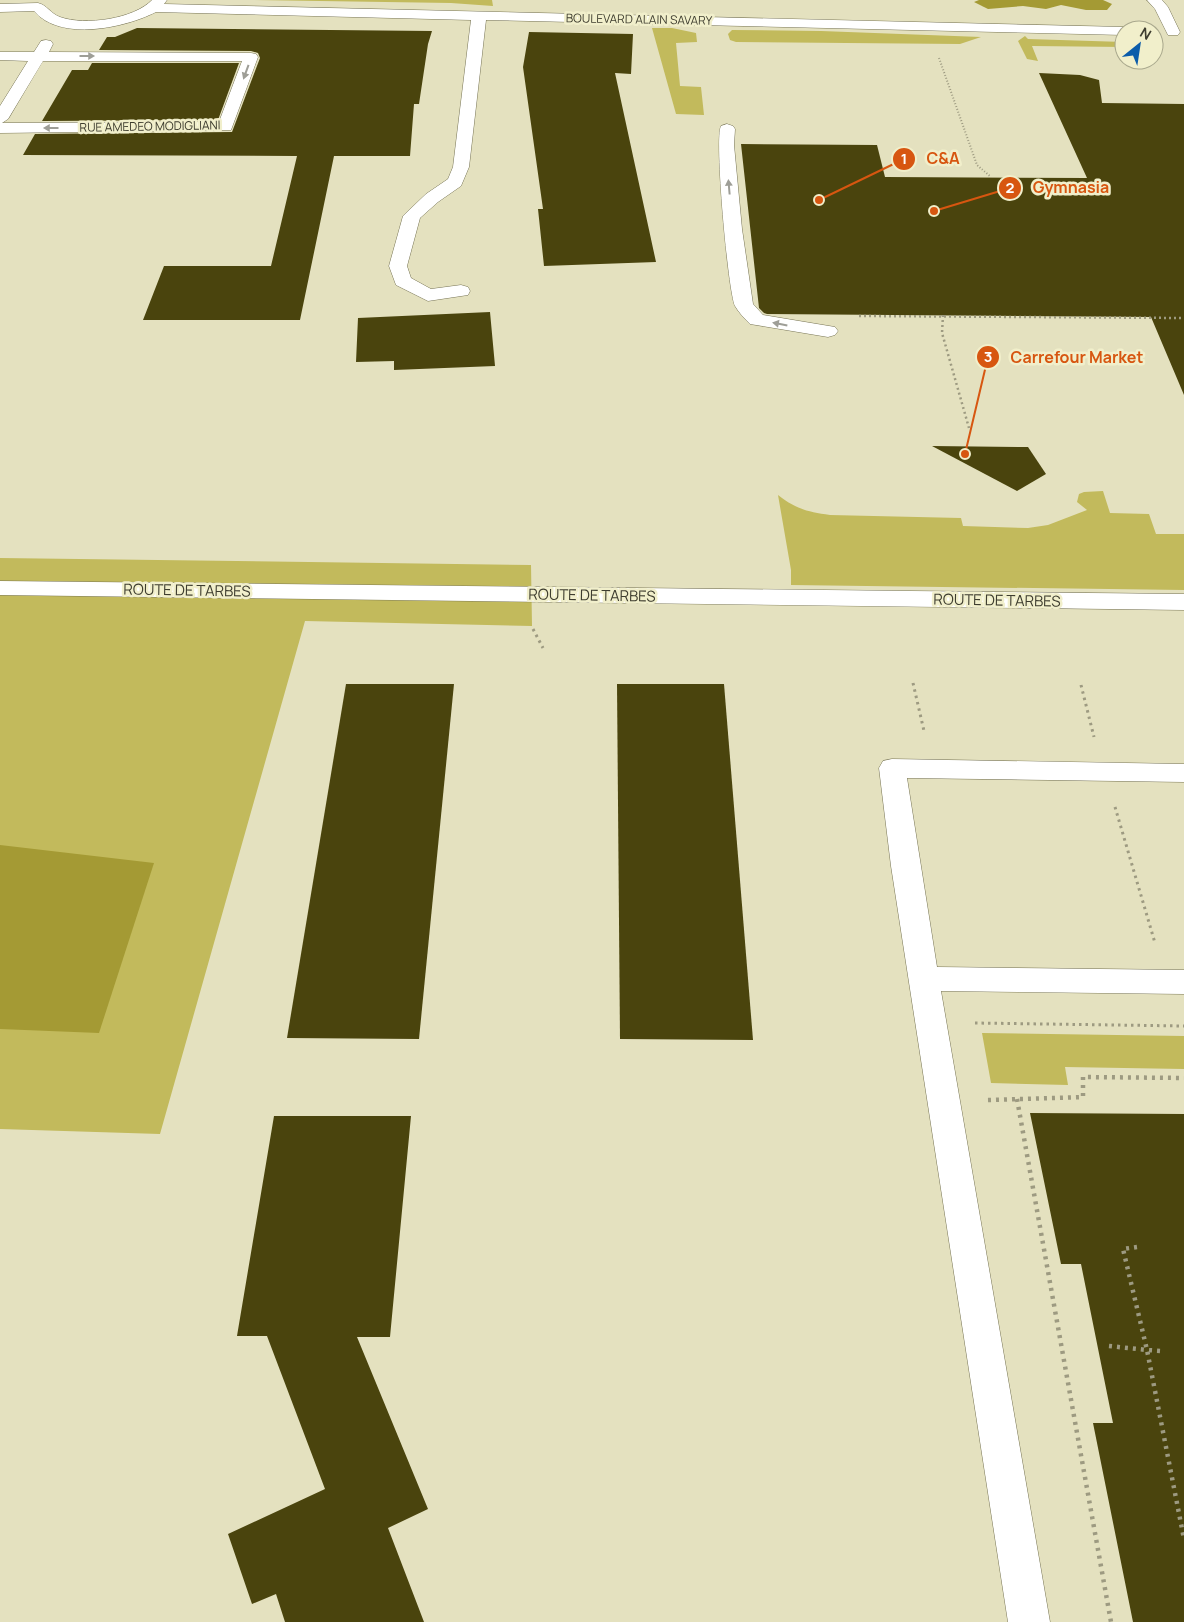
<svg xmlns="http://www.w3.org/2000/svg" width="1184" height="1622" viewBox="0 0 1184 1622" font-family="Manrope,sans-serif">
	<rect width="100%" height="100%" fill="#e4e1bf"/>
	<g fill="#c2ba5c">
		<path d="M250 0H492L493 6 451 3Z"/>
		<path d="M652 28H672L696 33 697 42 676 43 680 86 701 87 704 115 676 114Z"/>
		<path d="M732 30 821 31 981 37 960 44 736 42 730 40 728 34Z"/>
		<path d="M1025 36 1028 39 1124 42V47L1032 46 1038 61 1027 59 1018 41Z"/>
		<path d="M1103 491 1110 513 1149 514 1156 534H1184V590L791 585V570L778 495C796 509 808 512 830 515L961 518 963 526 1028 528 1048 525 1087 510 1077 502 1079 494 1084 492Z"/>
		<path d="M0 558 531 565 532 626 305 621 160 1134 0 1129Z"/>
		<path d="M982 1033 1184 1036V1069L1065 1067 1068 1085 991 1083Z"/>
	</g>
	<g fill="#a49a34">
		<path d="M979 0H1103L1112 4 1107 10H1086L1061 5 1046 9 1023 6 988 9 974 2Z"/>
		<path d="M0 845 154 863 99 1033 0 1029Z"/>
	</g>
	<g fill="#4a440d">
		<path d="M137 28 432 31 428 44 419 104H414L410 156H334L300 320H143L164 266H271L297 156 23 155 35 134 232 132 260 58 258 53 251 51 99 50 107 37H115Z"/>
		<path d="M529 32 633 34 631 74 615 73 656 262 544 266 538 209H543L523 67Z"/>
		<path d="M92 63H239L218 120 42 121 72 70H88Z"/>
		<path d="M1039 73 1080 75 1099 80 1102 103 1184 104V395L1151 317 767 314 764 313 759 308 741 144 877 145 885 177 1087 178Z"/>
		<path d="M490 312 495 366 394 370V361L356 362 358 318Z"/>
		<path d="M932 446 1028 447 1046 474 1017 491Z"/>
		<path d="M346 684H454L419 1039 287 1038Z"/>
		<path d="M617 684H724L753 1040 620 1039Z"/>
		<path d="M1030 1113 1184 1114V1622H1133L1093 1423H1113L1081 1264H1061Z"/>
		<path d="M274 1116H411L390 1337H357L428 1509 388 1528 424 1622H285L276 1594 252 1604 228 1534 325 1489 267 1336H237Z"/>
	</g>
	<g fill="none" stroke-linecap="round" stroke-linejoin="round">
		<defs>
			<g id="minor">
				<path d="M152 0H167L164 4 1124 27 1131 30H1124V35L486 20 469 167 461 186 438 202 420 218 407 266 411 278 431 289 461 285 468 287 470 291 468 295 428 301 396 285 389 266 403 216 426 194 448 179 453 167 471 20 156 12C125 28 60 42 34 11L0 12V4L38 3C47 5 51 14 60 17 85 26 134 19 152 0Z"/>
				<path d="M1147 0H1162L1168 7 1180 32 1178 35H1168L1155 9Z"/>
				<path d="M46 40 51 41 53 44 49 52 251 53 256 54 258 57 231 130 0 133V106L28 61 0 60V52H34L41 41ZM43 61H242L219 122 2 123 8 119Z"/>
				<path d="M727 124 733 126 735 129 734 145 742 229 753 304 763 315 835 327 838 331 835 335 828 337 750 324C745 319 739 313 735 306 728 292 714 136 721 126Z"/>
				<path d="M892 759 1184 764V782L907 778 937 967 1184 970V994L941 991 1050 1622H1008L891 866 879 768 883 761Z"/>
			</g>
			<path id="major" d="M0 581 1184 594V610L0 595Z"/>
		</defs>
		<use href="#minor" stroke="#777455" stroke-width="1"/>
		<use href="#major" stroke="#777455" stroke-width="1"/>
		<path stroke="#9d9a81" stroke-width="2" stroke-dasharray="1 2" stroke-linecap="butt" d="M939 58 977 165 991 177"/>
		<g stroke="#9d9a81" stroke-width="2.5" stroke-dasharray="2 3" stroke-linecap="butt">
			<path d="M943 315 942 333 969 428"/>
			<path d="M859 316 1184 318"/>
		</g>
		<g stroke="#9d9a81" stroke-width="3" stroke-dasharray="2.5 4" stroke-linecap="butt">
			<path d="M533 629 543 648"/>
			<path d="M913 683 924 731"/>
			<path d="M1081 685 1094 737"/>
			<path d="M1115 807 1155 943"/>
			<path d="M975 1023 1184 1026"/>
		</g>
		<g stroke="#9d9a81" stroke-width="4.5" stroke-dasharray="3 5" stroke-linecap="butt">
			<path d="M1017 1099 1111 1622"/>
			<path d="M988 1100 1083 1097V1077L1184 1078"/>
			<path d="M1137 1247 1123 1249 1147 1350 1161 1351"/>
			<path d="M1109 1346 1147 1350 1184 1539"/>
		</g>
		<use href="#minor" fill="#fff" fill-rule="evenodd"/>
		<use href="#major" fill="#fff" fill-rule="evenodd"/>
	</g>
	<defs><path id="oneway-solid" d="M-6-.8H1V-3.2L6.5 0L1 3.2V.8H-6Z" transform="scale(1.25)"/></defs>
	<g fill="#9e9e97">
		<use href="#oneway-solid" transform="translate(87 56)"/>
		<use href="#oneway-solid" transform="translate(246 72) rotate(110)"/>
		<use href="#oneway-solid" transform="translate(51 128) rotate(180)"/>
		<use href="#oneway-solid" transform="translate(729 187) rotate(-95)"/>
		<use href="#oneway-solid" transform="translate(780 324) rotate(-169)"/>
	</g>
	<g text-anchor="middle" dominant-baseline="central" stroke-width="5" stroke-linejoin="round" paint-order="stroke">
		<g font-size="12" fill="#3e3d2f" stroke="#f1efcb">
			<text transform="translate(639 19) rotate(1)">BOULEVARD ALAIN SAVARY</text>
			<text transform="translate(150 126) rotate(-1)">RUE AMEDEO MODIGLIANI</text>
		</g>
		<g font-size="15" fill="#3e3d2f" stroke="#f1efcb">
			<text transform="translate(187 590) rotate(1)">ROUTE DE TARBES</text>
			<text transform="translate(592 595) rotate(1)">ROUTE DE TARBES</text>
			<text transform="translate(997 600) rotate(1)">ROUTE DE TARBES</text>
		</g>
	</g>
	<path fill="none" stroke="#d75610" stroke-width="2" d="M819 200L904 159M934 211L1010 188M965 454L988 357"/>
	<g fill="#d75610" stroke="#f1efcb" stroke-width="2">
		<circle cx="819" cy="200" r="5"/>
		<circle cx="934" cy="211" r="5"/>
		<circle cx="965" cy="454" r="5"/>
		<circle cx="904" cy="159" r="12"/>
		<circle cx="1010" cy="188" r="12"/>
		<circle cx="988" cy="357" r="12"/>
	</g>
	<g font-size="15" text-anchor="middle" font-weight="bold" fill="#fff">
		<text x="904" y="164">1</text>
		<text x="1010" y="193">2</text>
		<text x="988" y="362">3</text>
	</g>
	<g font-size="16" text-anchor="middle" font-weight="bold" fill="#d75610" stroke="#f1efcb" stroke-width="5" stroke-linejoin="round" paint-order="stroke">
		<text x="943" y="164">C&amp;A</text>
		<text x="1071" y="193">Gymnasia</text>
		<text x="1077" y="363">Carrefour Market</text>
	</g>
	<g transform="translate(1139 45) rotate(30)"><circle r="24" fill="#f1efcb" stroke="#a9a88d"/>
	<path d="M0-4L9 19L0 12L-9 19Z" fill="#0b5caa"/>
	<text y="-8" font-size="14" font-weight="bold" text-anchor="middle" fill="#3e3d2f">N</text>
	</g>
</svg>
